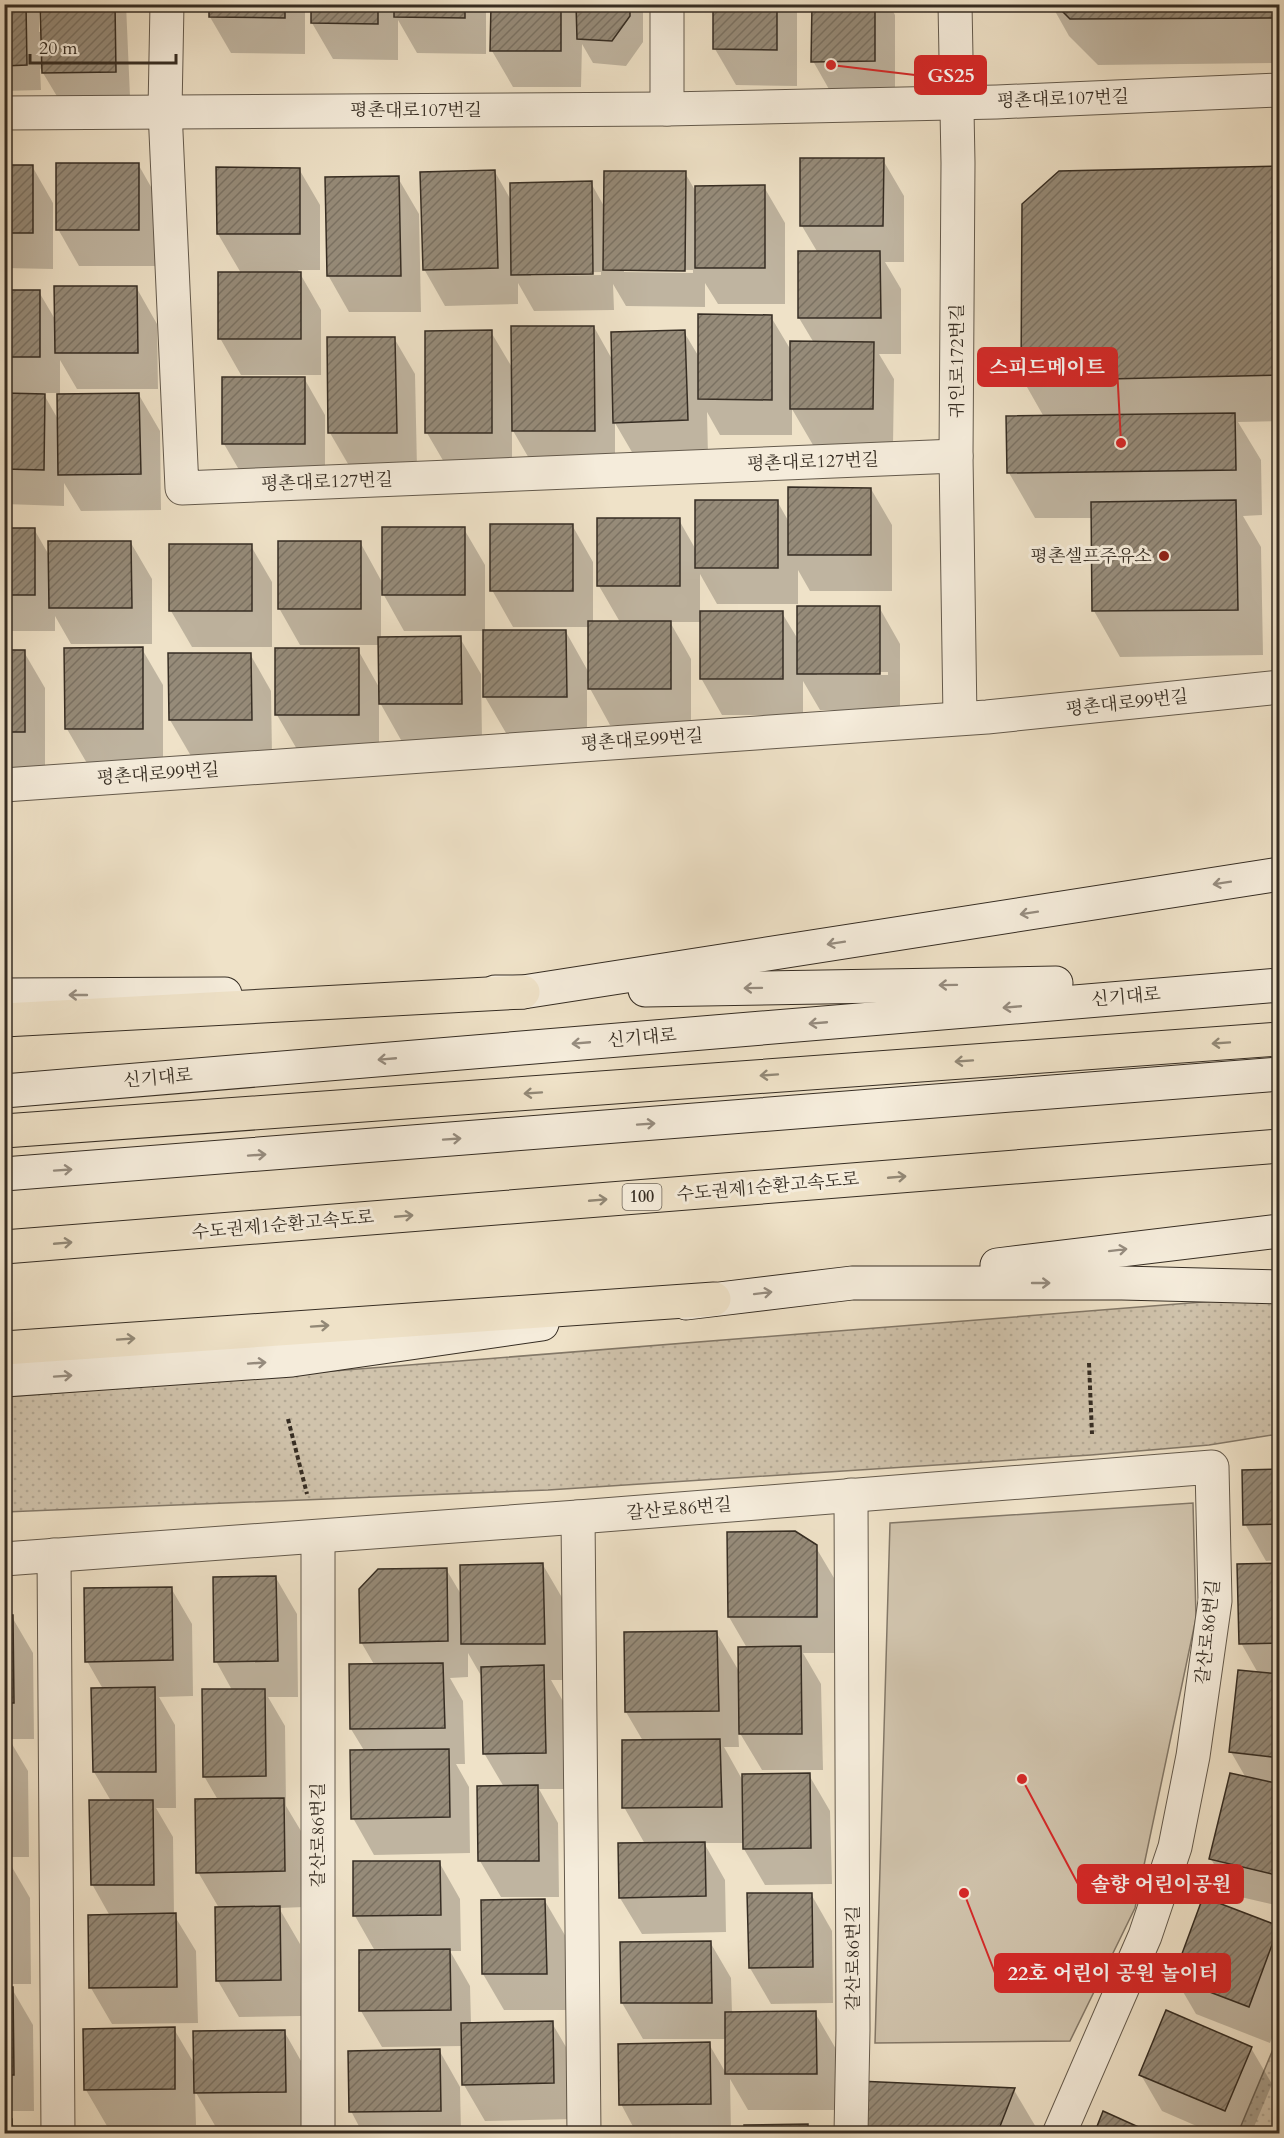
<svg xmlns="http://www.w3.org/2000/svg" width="1284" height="2138" viewBox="0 0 1284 2138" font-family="Cardo,'Noto Serif KR',serif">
	<defs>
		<pattern id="grass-dots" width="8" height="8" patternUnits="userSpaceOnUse" patternTransform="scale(1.5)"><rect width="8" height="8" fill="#d0c3ac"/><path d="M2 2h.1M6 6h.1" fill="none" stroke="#b3a894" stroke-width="1.8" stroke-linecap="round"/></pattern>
		<pattern id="building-hatch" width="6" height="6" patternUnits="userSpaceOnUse" patternTransform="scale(1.5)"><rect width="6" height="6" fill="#968b79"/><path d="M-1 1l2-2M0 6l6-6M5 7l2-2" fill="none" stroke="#7b7263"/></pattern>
	</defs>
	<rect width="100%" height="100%" fill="#efe2c8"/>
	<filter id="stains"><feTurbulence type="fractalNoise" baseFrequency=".00333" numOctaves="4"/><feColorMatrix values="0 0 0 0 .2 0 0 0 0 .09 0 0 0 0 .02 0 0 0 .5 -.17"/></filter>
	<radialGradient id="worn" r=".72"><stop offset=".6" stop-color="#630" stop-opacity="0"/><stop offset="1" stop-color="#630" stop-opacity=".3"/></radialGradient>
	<g fill="url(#grass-dots)" stroke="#837868" stroke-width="1.5">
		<path d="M1279 1296V1434L1209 1445 1091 1455 548 1490 5 1512V1397Z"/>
		<path d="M1279 2032V2133H1238L1279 2035Z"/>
	</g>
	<path fill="#d0c3ac" stroke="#837868" stroke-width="1.5" d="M1193 1503 1196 1618 1135 1908 1070 2041 875 2043 890 1523Z"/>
	<g fill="#0003" fill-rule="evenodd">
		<path d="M4 4H36L39 10V32H42V4H126L130 97 58 98 40 68 41 90 4 91Z"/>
		<path d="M210 4H305V54L231 53 210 17Z"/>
		<path d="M312 4H486V54L417 53 398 20V60L333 59 312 23Z"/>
		<path d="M492 4H643V42L626 66 593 63 582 44 581 87H513L492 51Z"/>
		<path d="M715 4H797V86L736 85 715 49Z"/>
		<path d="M813 4H889L895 15V97L834 98 813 61Z"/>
		<path d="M1051 4H1280V63L1098 65 1069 36Z"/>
		<path d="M883 160 904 196V262H885L901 289V354H879L894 379 893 445H813L792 409V435H720L707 412 708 456 636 459 615 423V467H534L512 429V469H448L427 433 491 332 513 369 594 327 613 361 684 332 699 357 771 317 792 352 814 343 799 318 818 253 802 226Z"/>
		<path d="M138 164 159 201V266H79L58 229Z"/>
		<path d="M32 166 53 203V269L4 268V167Z"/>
		<path d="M1280 167V421L1238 422 1261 460 1262 515 1243 516 1261 547 1263 655 1120 657 1094 611 1093 518H1035L1009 473 1044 417 1023 380Z"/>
		<path d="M299 169 320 205V270H298L321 310V375H241L220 338 241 273 218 234Z"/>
		<path d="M495 172 512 202 591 183 605 208 685 173 696 192 764 187 785 223V304H718L705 283V307L626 306 613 284 614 310 534 311 518 283V304L445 306 424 269ZM624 269 693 270V273L624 272ZM601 272V275L531 276V273Z"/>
		<path d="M398 178 419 214 421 312H349L328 275Z"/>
		<path d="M136 287 157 324 158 389H77L60 360V396L139 395 160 431 161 510 81 511 64 483V506L4 504V292H39L56 321ZM43 393H58L59 421Z"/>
		<path d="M394 338 415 374 417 469H351L330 433Z"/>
		<path d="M224 378H304L325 415V480H245L224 444Z"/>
		<path d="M871 489 892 525V591H810L798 570V604H717L700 574V612L782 613 799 641 879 607 900 644V710H820L803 681V715H722L701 678V622H670L691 659V725H610L587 683V733H506L485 697 484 631H404L381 590V638H460L481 674 482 740H401L379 701V751H298L277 715 358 650 380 689V645H300L279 608 360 542 383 584 464 529 485 565V631L566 632 589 673V627H513L492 590 572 525 593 562V622H620L599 586 679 520 696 550 777 501 789 522ZM817 672H888V675H817Z"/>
		<path d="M4 529H34L50 557 131 543 152 579V644H71L55 616V631H4Z"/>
		<path d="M251 546 272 582V647H192L171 611Z"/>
		<path d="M142 649 163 685V765H88L67 729Z"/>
		<path d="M4 652H24L45 688V768H4Z"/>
		<path d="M250 654 271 691 272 756H191L170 720Z"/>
		<path d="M1280 1471V1560L1266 1561 1245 1524Z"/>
		<path d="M728 1533 815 1546 837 1583V1653H803L821 1684 823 1770H762L738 1730 739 1747H724L743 1781 809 1775 830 1811 832 1884 765 1885 744 1849V1843H704L725 1880 726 1932 642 1934 620 1898 645 1844 624 1807 643 1741 626 1712 716 1632 740 1673 747 1648 729 1617Z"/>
		<path d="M1280 1564V1906L1232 1895 1211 1859 1246 1778 1231 1752 1258 1673 1241 1643Z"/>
		<path d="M543 1565 564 1601 565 1680H551L564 1703 566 1789H539L558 1823 559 1897H501L480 1861 504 1787 484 1753 483 1679 468 1653V1677L450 1678 463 1701 465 1764H456L469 1787 470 1853 374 1855 353 1818 365 1752 351 1729 375 1666 361 1642 446 1569 462 1596Z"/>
		<path d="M276 1578 297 1614 298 1697H268L285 1726 286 1806 304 1836 305 1907 279 1908 300 1944 301 2016 239 2017 218 1981 219 1908 198 1872 218 1800 204 1776 232 1690 216 1661Z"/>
		<path d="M171 1588 192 1624 193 1696 159 1697 175 1725 176 1808H156L173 1837 174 1915 196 1951 198 2023 112 2024 91 1988 110 1916 92 1884 111 1801 94 1772 103 1689 87 1661Z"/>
		<path d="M4 1617H12L33 1653 34 1739H9L28 1771 29 1857H4Z"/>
		<path d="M4 1862H9L30 1898 31 1984H4Z"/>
		<path d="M439 1862 460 1899 461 1951H450L470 1986 471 2024 552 2023 573 2059 574 2119 485 2121 464 2085 463 2046 382 2047 361 2011 375 1951 355 1916Z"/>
		<path d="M811 1894 832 1931 833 2003 771 2004 750 1968Z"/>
		<path d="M545 1901 566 1937 567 2010H504L483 1974Z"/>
		<path d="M1278 1927 1280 2017 1270 2043 1196 2014 1175 1978Z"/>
		<path d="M710 1942 731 1978 732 2014 815 2013 836 2049 837 2110H748L730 2079 731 2134H637L621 2104 709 2044 727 2075V2039H643L622 2003Z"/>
		<path d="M4 1989H12L33 2025 34 2111H4Z"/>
		<path d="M174 2029 195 2065 284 2031 305 2068 306 2128 217 2129 195 2091 196 2125 107 2126 86 2090Z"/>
		<path d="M1251 2048 1272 2084 1251 2134H1215L1162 2111 1141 2075Z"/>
		<path d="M439 2050 460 2087 461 2134H363L351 2111Z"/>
		<path d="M1014 2090 1040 2134H862Z"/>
		<path d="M11 2120 18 2134H4Z"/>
	</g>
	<g fill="url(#building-hatch)" stroke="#362d23" stroke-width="1.5">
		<path d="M4 4H26L27 65 4 66Z"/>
		<path d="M40 4H115L116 72 42 73Z"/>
		<path d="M209 4H285V18L209 17Z"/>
		<path d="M311 4H378V24L311 23Z"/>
		<path d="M394 4H465V18L394 17Z"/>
		<path d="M491 4H561V51H490Z"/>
		<path d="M576 4H630V16L612 41 577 39Z"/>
		<path d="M713 4H777V50L713 49Z"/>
		<path d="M812 4H875V61L811 62Z"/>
		<path d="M1055 4H1280V18L1070 19Z"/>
		<path d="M800 158H884L883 226H800Z"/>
		<rect x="56" y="163" width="83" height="67"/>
		<rect x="4" y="165" width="29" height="68"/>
		<path d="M1280 166V375L1021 381 1022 204 1059 171Z"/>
		<path d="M216 167 300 168V234H217Z"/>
		<path d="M495 170 498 268 423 270 420 172Z"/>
		<path d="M604 171H686L685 271 603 270Z"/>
		<path d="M399 176 401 276H327L325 177Z"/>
		<path d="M592 181 593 274 511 275 510 183Z"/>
		<path d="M765 185V268H695V186Z"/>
		<path d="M798 251H880L881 318H798Z"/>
		<rect x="218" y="272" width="83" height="67"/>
		<path d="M54 286H137L138 353H55Z"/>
		<rect x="4" y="290" width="36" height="67"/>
		<path d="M698 314 772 315V400L698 399Z"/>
		<path d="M511 326H594L595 431H512Z"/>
		<path d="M492 330V433H425V331Z"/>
		<path d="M685 330 688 420 613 423 611 332Z"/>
		<path d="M327 337H395L397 433H328Z"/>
		<path d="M790 341 874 342 873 409H790Z"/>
		<rect x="222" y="377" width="83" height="67"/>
		<path d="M4 393 45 394 44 470 4 469Z"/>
		<path d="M139 393 141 474 58 475 57 394Z"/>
		<path d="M1235 413 1236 470 1007 473 1006 416Z"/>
		<path d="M788 487 871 488V555H788Z"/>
		<rect x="695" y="500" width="83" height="68"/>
		<path d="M1236 500 1238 610 1092 611 1091 502Z"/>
		<rect x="597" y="518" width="83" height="68"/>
		<rect x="490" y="524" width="83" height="67"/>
		<rect x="382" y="527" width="83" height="68"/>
		<rect x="4" y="528" width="31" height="67"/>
		<path d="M48 541H131L132 608H49Z"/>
		<rect x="278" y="541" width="83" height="68"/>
		<rect x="169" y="544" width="83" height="67"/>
		<rect x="797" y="606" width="83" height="68"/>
		<rect x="700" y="611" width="83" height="68"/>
		<rect x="588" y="621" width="83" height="68"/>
		<path d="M483 630H566L567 697H483Z"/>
		<path d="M461 636 462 704H379L378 637Z"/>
		<path d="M143 647V729H65L64 648Z"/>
		<rect x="275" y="648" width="84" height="67"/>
		<rect x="4" y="650" width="21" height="82"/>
		<path d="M168 653H251L252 720H169Z"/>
		<path d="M1280 1469V1524L1243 1525 1242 1470Z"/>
		<path d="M795 1531 817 1545V1617H728L727 1532Z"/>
		<path d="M543 1563 545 1644H461L460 1565Z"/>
		<path d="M1280 1563V1643L1239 1644 1237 1564Z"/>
		<path d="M447 1568 448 1641 360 1643 359 1589 378 1569Z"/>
		<path d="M276 1576 278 1661 214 1662 213 1577Z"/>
		<path d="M172 1587 173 1660 85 1662 84 1588Z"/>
		<path d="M4 1615H13L14 1703H4Z"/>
		<path d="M717 1631 719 1711 625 1712 624 1632Z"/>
		<path d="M801 1646 802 1734H739L738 1647Z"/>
		<path d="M443 1663 445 1728 350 1729 349 1664Z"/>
		<path d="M544 1665 546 1753 483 1754 481 1667Z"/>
		<path d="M1238 1670 1280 1674V1758L1229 1752Z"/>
		<path d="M155 1687 156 1772H93L91 1688Z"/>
		<path d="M202 1689H265L266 1776 203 1777Z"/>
		<path d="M4 1733H8L9 1821H4Z"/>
		<path d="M720 1739 722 1807 622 1808V1740Z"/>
		<path d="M449 1749 450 1817 351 1819 350 1750Z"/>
		<path d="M810 1773 811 1848 743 1849 742 1774Z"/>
		<path d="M1230 1773 1280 1784V1876L1209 1859Z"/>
		<path d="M538 1785 539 1861H478L477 1786Z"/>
		<path d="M284 1798 285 1871 196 1873 195 1799Z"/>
		<path d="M89 1800H153L154 1885H91Z"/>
		<path d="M705 1842 706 1896 619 1898 618 1843Z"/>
		<path d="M4 1860H10L11 1948H4Z"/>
		<path d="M353 1861H440L441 1915 353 1916Z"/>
		<path d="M747 1893H812L813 1967 749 1968Z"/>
		<path d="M1203 1897 1279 1926 1249 2007 1173 1978Z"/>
		<path d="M545 1899 547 1974H482L481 1900Z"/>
		<path d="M280 1906 281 1980 216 1981 215 1907Z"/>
		<path d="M176 1913 177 1987 89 1988 88 1915Z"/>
		<path d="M711 1941 712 2003H621L620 1942Z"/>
		<path d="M450 1949 451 2010 359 2011V1950Z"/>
		<path d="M4 1987H13L14 2075H4Z"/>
		<path d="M1166 2010 1252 2047 1225 2111 1139 2075Z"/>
		<path d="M816 2011 817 2074H725V2012Z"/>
		<path d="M553 2021 554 2083 462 2085 461 2023Z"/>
		<path d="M175 2027V2089L84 2090 83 2029Z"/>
		<path d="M285 2030 286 2092 194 2093 193 2031Z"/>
		<path d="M710 2042 711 2104 619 2105 618 2044Z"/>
		<path d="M440 2049 441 2111 349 2112 348 2051Z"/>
		<path d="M858 2081 1015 2088 997 2134H860Z"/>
		<path d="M1103 2111 1154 2134H1094Z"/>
		<rect x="4" y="2119" width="8" height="15"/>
		<path d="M808 2124V2134H744V2125Z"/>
	</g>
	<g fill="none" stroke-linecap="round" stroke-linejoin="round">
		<defs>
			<g id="street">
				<path d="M167 4 165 110 182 488 956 456"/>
				<path d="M955 4 958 163 956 456 960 718"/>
				<path d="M667 109V4"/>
				<path d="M4 113 667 109 997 102 1280 90"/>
				<path d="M4 785 987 717 1280 687"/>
				<path d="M578 1517 584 2134"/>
				<path d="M318 1537V2134"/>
				<path d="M54 1555 58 2134"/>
				<path d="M4 1559 578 1517 1212 1467 1215 1601 1193 1756 1175 1847 1145 1936 1059 2134"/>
				<path d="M851 2134 853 2030 851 1495"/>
			</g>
			<g id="secondary">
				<path d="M645 990 1056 983"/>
				<path d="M495 992H523L1280 874"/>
				<path d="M4 995 225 994"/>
				<path d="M4 1091 1280 985"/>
				<path d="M4 1174 1280 1074"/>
				<path d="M997 1265 1280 1231"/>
				<path d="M686 1303 852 1283H1122L1280 1287"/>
				<path d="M4 1380 292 1360 542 1324"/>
			</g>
			<g id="highway">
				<path d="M4 1020 523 992"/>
				<path d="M4 1131 1280 1039"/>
				<path d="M4 1247 1280 1146"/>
				<path d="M4 1348 714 1299"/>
			</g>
		</defs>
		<use href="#street" stroke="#645a4c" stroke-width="35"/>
		<use href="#secondary" stroke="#362d23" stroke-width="35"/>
		<use href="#highway" stroke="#362d23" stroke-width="35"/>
		<g stroke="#362d23" stroke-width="4" stroke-dasharray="4.5 3" stroke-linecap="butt">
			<path d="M1089 1363 1092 1434"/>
			<path d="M288 1419 307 1494"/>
		</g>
		<use href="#street" stroke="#f5ecdb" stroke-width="33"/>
		<use href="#secondary" stroke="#f5ecdb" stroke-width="33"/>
		<use href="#highway" stroke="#efe2c8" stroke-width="33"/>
	</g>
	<defs><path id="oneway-shaft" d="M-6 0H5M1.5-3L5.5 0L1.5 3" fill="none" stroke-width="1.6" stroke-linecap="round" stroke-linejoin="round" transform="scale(1.5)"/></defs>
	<g stroke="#968c7f">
		<use href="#oneway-shaft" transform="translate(1222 883) rotate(171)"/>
		<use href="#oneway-shaft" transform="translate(1029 913) rotate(171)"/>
		<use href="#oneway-shaft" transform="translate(836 943) rotate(171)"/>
		<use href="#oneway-shaft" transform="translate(948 985) rotate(179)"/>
		<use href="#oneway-shaft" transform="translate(753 988) rotate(179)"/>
		<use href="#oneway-shaft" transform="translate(78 995) rotate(180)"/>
		<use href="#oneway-shaft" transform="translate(1012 1007) rotate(175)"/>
		<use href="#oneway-shaft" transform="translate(818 1023) rotate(175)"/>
		<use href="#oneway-shaft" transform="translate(581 1043) rotate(175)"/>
		<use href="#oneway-shaft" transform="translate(387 1059) rotate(175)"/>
		<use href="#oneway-shaft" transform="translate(646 1124) rotate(-4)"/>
		<use href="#oneway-shaft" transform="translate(452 1139) rotate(-4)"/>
		<use href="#oneway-shaft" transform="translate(257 1155) rotate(-4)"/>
		<use href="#oneway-shaft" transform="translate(63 1170) rotate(-4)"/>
		<use href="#oneway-shaft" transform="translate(1118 1250) rotate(-7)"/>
		<use href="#oneway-shaft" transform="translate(1041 1283)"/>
		<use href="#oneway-shaft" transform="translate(763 1293) rotate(-7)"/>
		<use href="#oneway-shaft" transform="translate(257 1363) rotate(-4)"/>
		<use href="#oneway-shaft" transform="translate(63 1376) rotate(-4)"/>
	</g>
	<g stroke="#928876">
		<use href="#oneway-shaft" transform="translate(1221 1043) rotate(176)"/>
		<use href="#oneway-shaft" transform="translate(964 1061) rotate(176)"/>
		<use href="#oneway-shaft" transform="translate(769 1075) rotate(176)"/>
		<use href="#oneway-shaft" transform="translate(533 1093) rotate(176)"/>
		<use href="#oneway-shaft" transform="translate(897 1177) rotate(-5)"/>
		<use href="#oneway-shaft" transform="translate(598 1200) rotate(-5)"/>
		<use href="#oneway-shaft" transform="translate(404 1216) rotate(-5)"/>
		<use href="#oneway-shaft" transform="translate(63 1243) rotate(-5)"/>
		<use href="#oneway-shaft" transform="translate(320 1326) rotate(-4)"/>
		<use href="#oneway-shaft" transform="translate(126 1339) rotate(-4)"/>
	</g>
	<circle fill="#8f2418" stroke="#f5ecdb" stroke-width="2" cx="1164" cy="556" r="6"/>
	<g text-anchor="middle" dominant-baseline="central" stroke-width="6" stroke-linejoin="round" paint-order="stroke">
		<rect fill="#f5ecdb" stroke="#6f665a" stroke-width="1.5" x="622.5" y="1184" width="39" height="26" rx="4.5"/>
		<g font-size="16" font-weight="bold" fill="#362d23">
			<text x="642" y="1197">100</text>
		</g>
		<g font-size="18" fill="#362d23" stroke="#f5ecdb">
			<text transform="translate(1063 99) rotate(-2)">평촌대로107번길</text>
			<text x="416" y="110">평촌대로107번길</text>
			<text transform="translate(957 361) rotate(-90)">귀인로172번길</text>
			<text transform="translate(813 462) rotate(-2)">평촌대로127번길</text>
			<text transform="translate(327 482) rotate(-2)">평촌대로127번길</text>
			<text transform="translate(1127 703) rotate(-6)">평촌대로99번길</text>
			<text transform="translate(642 740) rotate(-4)">평촌대로99번길</text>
			<text transform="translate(158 774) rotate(-4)">평촌대로99번길</text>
			<text transform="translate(1126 997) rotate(-5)">신기대로</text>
			<text transform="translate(642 1038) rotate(-5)">신기대로</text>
			<text transform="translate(158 1078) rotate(-5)">신기대로</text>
			<text transform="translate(768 1187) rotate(-5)">수도권제1순환고속도로</text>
			<text transform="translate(283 1225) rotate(-5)">수도권제1순환고속도로</text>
			<text transform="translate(679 1509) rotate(-5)">갈산로86번길</text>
			<text transform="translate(1208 1632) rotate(-84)">갈산로86번길</text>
			<text transform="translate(318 1835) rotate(-90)">갈산로86번길</text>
			<text transform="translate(853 1958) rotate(-90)">갈산로86번길</text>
		</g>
		<g font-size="18" fill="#362d23" stroke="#f5ecdb" text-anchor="end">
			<text x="1152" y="556">평촌셀프주유소</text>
		</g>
	</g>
	<path fill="none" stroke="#d62828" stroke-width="2" d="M831 65L915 75M1121 443L1117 367M1022 1779L1078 1884M964 1893L995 1973"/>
	<g fill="#d62828" stroke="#f5ecdb" stroke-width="2">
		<circle cx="831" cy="65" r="6"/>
		<circle cx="1121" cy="443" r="6"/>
		<circle cx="1022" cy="1779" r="6"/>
		<circle cx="964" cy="1893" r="6"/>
	</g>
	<g fill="#d62828" stroke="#d62828" stroke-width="2">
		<rect x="915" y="56" width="71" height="38" rx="6"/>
		<rect x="978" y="348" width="139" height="38" rx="6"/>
		<rect x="1078" y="1865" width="165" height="38" rx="6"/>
		<rect x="995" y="1954" width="235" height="38" rx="6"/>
	</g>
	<g font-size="20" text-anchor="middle" font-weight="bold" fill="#fff">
		<text x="951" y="82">GS25</text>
		<text x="1047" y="374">스피드메이트</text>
		<text x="1161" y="1891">솔향 어린이공원</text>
		<text x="1113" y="1980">22호 어린이 공원 놀이터</text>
	</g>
	<rect width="1284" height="2138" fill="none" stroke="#efe2c8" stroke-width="24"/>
	<rect x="6" y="6" width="1272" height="2126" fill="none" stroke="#362d23" stroke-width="3"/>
	<rect x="12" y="12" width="1260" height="2114" fill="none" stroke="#362d23" stroke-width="1.5"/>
	<path d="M30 54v9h146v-9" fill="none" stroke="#362d23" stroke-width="3"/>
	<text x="39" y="54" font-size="18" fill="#362d23" stroke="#f5ecdb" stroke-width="4.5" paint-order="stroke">20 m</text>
	<rect width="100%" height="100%" filter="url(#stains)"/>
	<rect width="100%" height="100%" fill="url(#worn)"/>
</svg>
